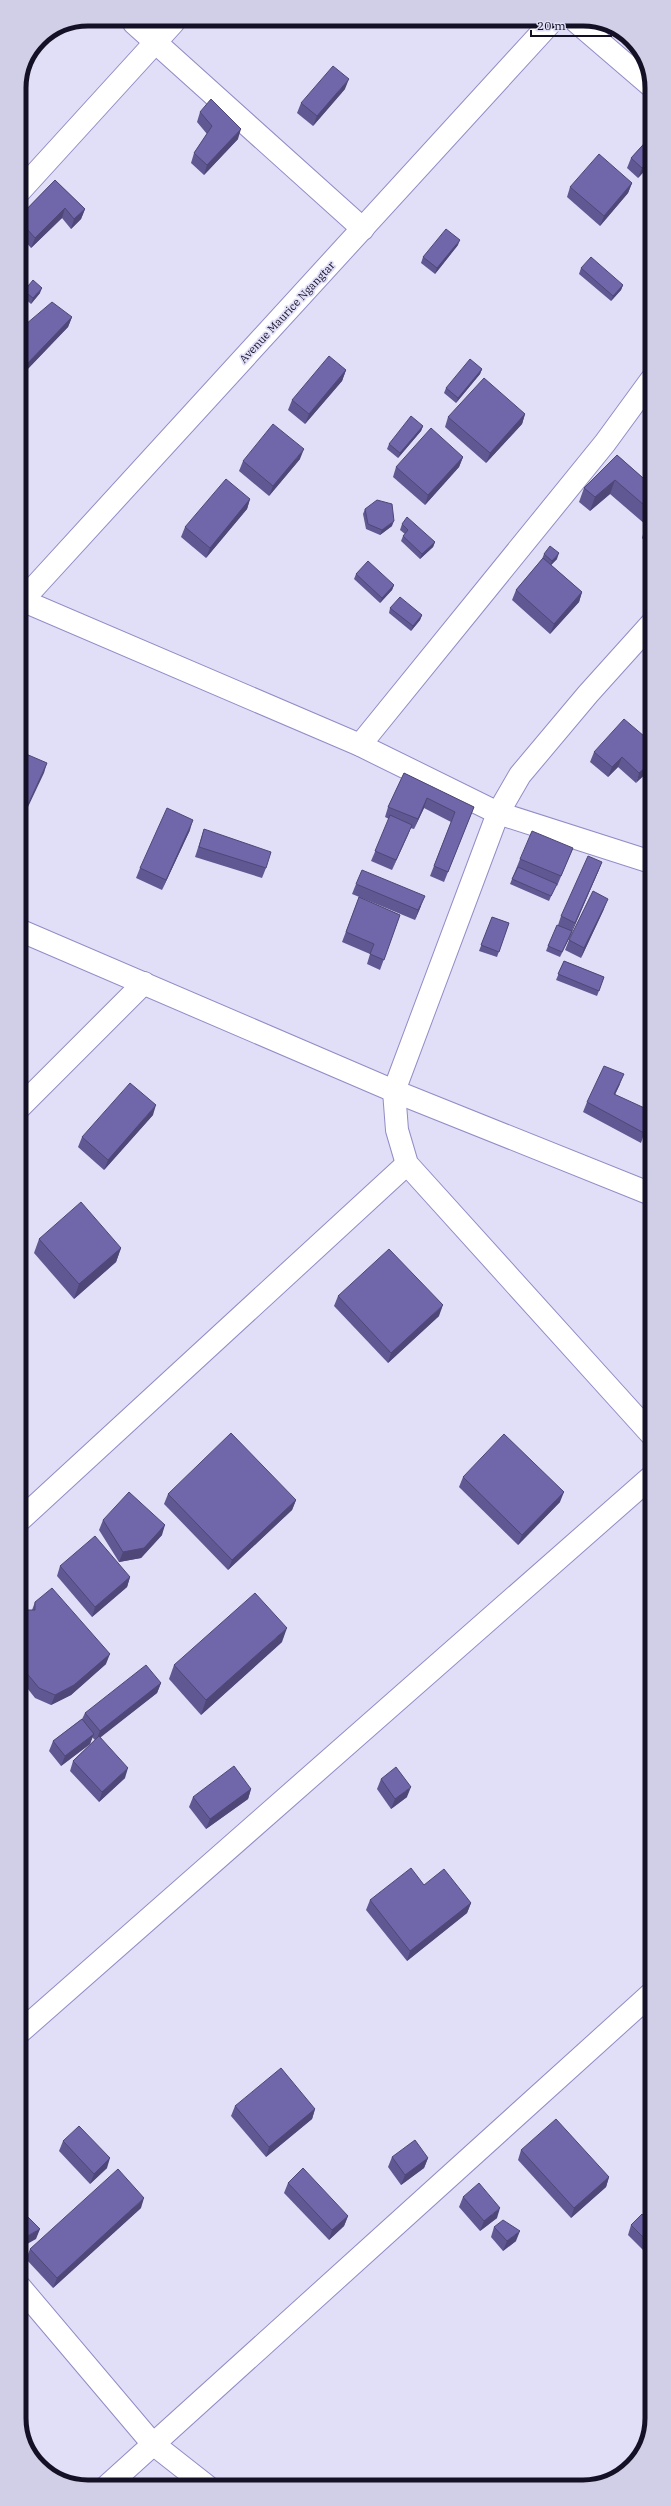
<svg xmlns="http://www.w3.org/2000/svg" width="671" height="2506" viewBox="0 0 671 2506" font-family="'IBM Plex Serif',serif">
	<rect width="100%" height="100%" fill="#e1dff8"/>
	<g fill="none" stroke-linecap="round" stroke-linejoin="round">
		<defs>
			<g id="minor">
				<path d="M573 19 651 86"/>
				<path d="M134 23 363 229"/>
				<path d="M19 192 173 23"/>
				<path d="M19 599 360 745 498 813 651 862"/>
				<path d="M19 604 554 19"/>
				<path d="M651 624 588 694 520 775 498 813 394 1091 397 1130 407 1164 651 1434"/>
				<path d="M360 745 605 443 651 380"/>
				<path d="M19 930 394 1091 651 1194"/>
				<path d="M20 1107 144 983"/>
				<path d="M20 1520 407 1164"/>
				<path d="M20 2032 651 1477"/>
				<path d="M20 2287 152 2443 208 2487"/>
				<path d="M106 2487 652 1993"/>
			</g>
		</defs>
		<use href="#minor" stroke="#928cc6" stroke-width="24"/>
		<use href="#minor" stroke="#fff" stroke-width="22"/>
	</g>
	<g fill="#605892">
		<path d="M345 89 313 126 297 113 301 103Z"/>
		<path d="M200 112 238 139 204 175 191 163 194 153 207 134 197 122Z"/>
		<path d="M651 136V164L638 178 627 168 631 158Z"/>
		<path d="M55 180 85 209 81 219 71 229 62 218 31 248 19 234V217Z"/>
		<path d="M632 183 628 193 600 226 567 197 570 187Z"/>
		<path d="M458 245 435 274 421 263 423 257Z"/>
		<path d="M581 268 623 285 621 290 611 301 579 274Z"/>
		<path d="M24 291 40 293 31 304 22 296Z"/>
		<path d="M72 317 68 327 22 375H21L19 380V330Z"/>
		<path d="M482 369 480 374 456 403 444 393 446 388Z"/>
		<path d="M346 370 342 381 305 424 288 410 292 400Z"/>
		<path d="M525 414 522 424 486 463 445 427 448 417Z"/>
		<path d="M423 426 421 431 398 458 387 449 389 444Z"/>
		<path d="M617 455 651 485V548L642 538 646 525 610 494 590 511 579 502 584 488Z"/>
		<path d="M463 457 459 467 425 505 393 477 396 467Z"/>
		<path d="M300 459 269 496 239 471 243 461Z"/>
		<path d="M250 499 247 509 206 558 181 537 185 527Z"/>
		<path d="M365 509 392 526 380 535 366 529 363 514Z"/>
		<path d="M402 524 435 542 433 547 420 559 401 541 403 536 405 534 400 530Z"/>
		<path d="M544 554 557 559 551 565 582 592 579 602 550 634 512 600 516 590 542 559Z"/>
		<path d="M651 555V572L646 569Z"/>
		<path d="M356 574 394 585 392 590 380 603 354 579Z"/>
		<path d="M390 608 422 615 420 620 411 631 389 613Z"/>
		<path d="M651 742 636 783 618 767 608 777 590 762 594 752Z"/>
		<path d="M404 773 474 807 444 882 430 876 451 822 424 808 414 829 410 828 392 870 371 861 389 819 385 817 388 807Z"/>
		<path d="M204 829 266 868 262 878 195 857Z"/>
		<path d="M190 830 162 890 136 878 140 868Z"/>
		<path d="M573 848 557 886 556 885 549 901 510 884 520 859Z"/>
		<path d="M602 862 598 872 560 957 546 951 548 946 558 925 561 916Z"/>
		<path d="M356 884 421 906 415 920 352 894Z"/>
		<path d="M359 897 400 915 380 970 367 964 370 954 342 942Z"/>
		<path d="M604 909 581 958 565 950 569 940Z"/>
		<path d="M492 917 509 923 497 957 479 951Z"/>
		<path d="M564 961 604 977 597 996 556 980Z"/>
		<path d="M620 1084 615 1095 651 1113 641 1143 583 1112 587 1102Z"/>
		<path d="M153 1115 104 1170 78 1147 82 1137Z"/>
		<path d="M39 1239 121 1248 116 1262 74 1299 34 1253Z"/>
		<path d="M338 1296 439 1316 388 1363 334 1306Z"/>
		<path d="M463 1477 560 1502 518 1545 459 1487Z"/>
		<path d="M168 1494 296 1500 292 1510 228 1570 164 1504Z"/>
		<path d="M103 1520 162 1535 141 1558 119 1562 99 1530Z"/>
		<path d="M60 1566 130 1577 127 1587 92 1617 57 1576Z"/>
		<path d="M35 1602 106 1664 71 1695 51 1705 35 1698 20 1679V1610H32Z"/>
		<path d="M282 1642 201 1715 169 1679 174 1665Z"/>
		<path d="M161 1683 157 1693 100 1737 125 1778 99 1802 70 1771 73 1761 95 1740 92 1737 90 1744 61 1766 49 1751 53 1741 82 1719 85 1713Z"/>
		<path d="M381 1779 407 1797 391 1809 377 1789Z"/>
		<path d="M251 1789 248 1799 206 1829 189 1807 193 1797Z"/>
		<path d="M424 1885 471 1903 467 1913 407 1961 366 1910 370 1900Z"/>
		<path d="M235 2106 315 2109 312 2119 266 2157 231 2116Z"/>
		<path d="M63 2141 107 2168 90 2184 59 2151Z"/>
		<path d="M521 2150 609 2177 606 2187 571 2218 518 2160Z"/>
		<path d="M392 2157 428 2158 424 2168 401 2185 388 2167Z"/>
		<path d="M288 2183 348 2216 344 2226 329 2240 284 2193Z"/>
		<path d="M463 2197 497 2218 480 2231 459 2207Z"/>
		<path d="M141 2208 53 2288 26 2259 30 2249Z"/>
		<path d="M652 2224V2259L628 2235 631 2225Z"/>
		<path d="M494 2227 516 2241 503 2251 491 2237Z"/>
	</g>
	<g fill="#4e4777">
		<path d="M349 79 345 89 313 126 317 116Z"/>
		<path d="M241 129 238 139 204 175 207 165Z"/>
		<path d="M651 158V164L638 178 642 168Z"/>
		<path d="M632 183 628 193 600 226 604 216Z"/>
		<path d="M65 208 62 218 31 248 35 238Z"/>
		<path d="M85 209 81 219 71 229 74 219Z"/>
		<path d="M460 240 458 245 435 274 437 268Z"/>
		<path d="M623 285 621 290 611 301 613 296Z"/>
		<path d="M42 288 40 293 31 304 33 298Z"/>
		<path d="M72 317 68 327 22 375 26 365Z"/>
		<path d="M482 369 480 374 456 403 458 398Z"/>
		<path d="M346 370 342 381 305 424 309 414Z"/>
		<path d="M525 414 522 424 486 463 490 453Z"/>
		<path d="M423 426 421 431 398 458 400 453Z"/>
		<path d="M304 449 300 459 269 496 273 486Z"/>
		<path d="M463 457 459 467 425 505 428 495Z"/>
		<path d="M615 480 610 494 590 511 595 497Z"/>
		<path d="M250 499 247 509 206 558 210 548Z"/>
		<path d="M394 521 392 526 380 535 382 530Z"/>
		<path d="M435 542 433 547 420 559 422 554Z"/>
		<path d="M559 553 557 559 550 566 552 561Z"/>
		<path d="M394 585 392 590 380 603 382 598Z"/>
		<path d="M582 592 579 602 550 634 554 624Z"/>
		<path d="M422 615 420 620 411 631 413 626Z"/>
		<path d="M622 757 618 767 608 777 612 767Z"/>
		<path d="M651 762V769L636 783 639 773Z"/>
		<path d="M47 763 44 773 19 826V824Z"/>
		<path d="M427 798 424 808 414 829 418 819Z"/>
		<path d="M193 820 190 830 162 890 166 880Z"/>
		<path d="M412 825 408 835 392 870 396 860Z"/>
		<path d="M602 862 598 872 570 937 560 957Z"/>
		<path d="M425 896 421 906 415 920 418 910Z"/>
		<path d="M608 899 604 909 581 958 584 948Z"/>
		<path d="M624 1074 620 1084 610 1104 614 1094Z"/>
		<path d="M156 1105 153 1115 104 1170 108 1160Z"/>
		<path d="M121 1248 116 1262 74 1299 79 1284Z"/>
		<path d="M443 1305 439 1316 388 1363 391 1353Z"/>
		<path d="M564 1492 560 1502 518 1545 522 1535Z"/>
		<path d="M296 1500 292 1510 228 1570 232 1560Z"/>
		<path d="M165 1525 162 1535 141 1558 119 1562 123 1552Z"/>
		<path d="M130 1577 127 1587 92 1617 95 1607Z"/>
		<path d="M287 1628 282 1642 201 1715 206 1700Z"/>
		<path d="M110 1654 106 1664 71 1695 51 1705 55 1695Z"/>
		<path d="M161 1683 157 1693 96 1741 100 1731Z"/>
		<path d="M94 1734 90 1744 61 1766 65 1756Z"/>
		<path d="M128 1768 125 1778 99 1802 102 1792Z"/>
		<path d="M411 1787 407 1797 391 1809 395 1799Z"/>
		<path d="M251 1789 248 1799 206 1829 210 1819Z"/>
		<path d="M471 1903 467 1913 407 1961 410 1951Z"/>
		<path d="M315 2109 312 2119 266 2157 269 2147Z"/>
		<path d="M110 2158 107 2168 90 2184 94 2174Z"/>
		<path d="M428 2158 424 2168 401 2185 405 2175Z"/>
		<path d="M609 2177 606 2187 571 2218 574 2208Z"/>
		<path d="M144 2198 141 2208 53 2288 57 2278Z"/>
		<path d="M500 2208 497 2218 480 2231 484 2221Z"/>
		<path d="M348 2216 344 2226 329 2240 332 2230Z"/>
		<path d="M40 2229 36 2239 20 2248V2240Z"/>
		<path d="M520 2231 516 2241 503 2251 507 2241Z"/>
	</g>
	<g fill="#7066aa" stroke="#4e4777">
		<path d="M333 66 349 79 317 116 301 103Z"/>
		<path d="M211 99 241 129 207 165 194 153 212 126 200 112Z"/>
		<path d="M651 136V158L642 168 631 158Z"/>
		<path d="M599 154 632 183 604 216 570 187Z"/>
		<path d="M55 180 85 209 74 219 65 208 35 238 19 220V217Z"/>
		<path d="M446 229 460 240 437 268 423 257Z"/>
		<path d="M591 257 623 285 613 296 581 268Z"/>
		<path d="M33 280 42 288 33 298 24 291Z"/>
		<path d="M52 302 72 317 26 365 19 360V330Z"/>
		<path d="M329 356 346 370 309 414 292 400Z"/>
		<path d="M470 359 482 369 458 398 446 388Z"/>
		<path d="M484 378 525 414 490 453 448 417Z"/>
		<path d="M411 416 423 426 400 453 389 444Z"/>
		<path d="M273 424 304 449 273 486 243 461Z"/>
		<path d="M431 428 463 457 428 495 396 467Z"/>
		<path d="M617 455 651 485V511L615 480 595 497 584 488Z"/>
		<path d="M226 479 250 499 210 548 185 527Z"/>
		<path d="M377 500 392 504 394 521 382 530 368 524 365 509Z"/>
		<path d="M407 517 435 542 422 554 403 536 408 530 402 524Z"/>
		<path d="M651 519V529L647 524Z"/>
		<path d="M550 546 559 553 552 561 544 554Z"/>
		<path d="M543 558 582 592 554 624 516 590Z"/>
		<path d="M368 561 394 585 382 598 356 574Z"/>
		<path d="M400 597 422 615 413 626 390 608Z"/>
		<path d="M624 719 651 742V762L639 773 622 757 612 767 594 752Z"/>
		<path d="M19 751 47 763 19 824Z"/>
		<path d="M404 773 474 807 448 872 434 866 455 812 427 798 418 819 388 807Z"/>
		<path d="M167 808 193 820 166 880 140 868Z"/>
		<path d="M390 815 412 825 396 860 375 851Z"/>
		<path d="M204 829 271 852 266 868 199 847Z"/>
		<path d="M532 831 573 848 561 876 520 859Z"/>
		<path d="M588 856 602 862 575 923 561 916Z"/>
		<path d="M518 867 557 884 551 896 512 879Z"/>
		<path d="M362 870 425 896 418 910 356 884Z"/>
		<path d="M593 891 608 899 584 948 569 940Z"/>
		<path d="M359 897 400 915 384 960 370 954 374 944 346 932Z"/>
		<path d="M492 917 509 923 499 952 481 945Z"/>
		<path d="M557 925 572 931 562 952 548 946Z"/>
		<path d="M564 961 604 977 599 991 558 974Z"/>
		<path d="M604 1066 624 1074 614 1094 651 1111 644 1133 587 1102Z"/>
		<path d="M130 1083 156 1105 108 1160 82 1137Z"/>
		<path d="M81 1202 121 1248 79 1284 39 1239Z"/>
		<path d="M389 1249 443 1305 391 1353 338 1296Z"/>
		<path d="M231 1433 296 1500 232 1560 168 1494Z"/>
		<path d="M504 1434 564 1492 522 1535 463 1477Z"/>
		<path d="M129 1492 165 1525 144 1548 123 1552 103 1520Z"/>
		<path d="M95 1536 130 1577 95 1607 60 1566Z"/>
		<path d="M52 1588 110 1654 74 1685 55 1695 39 1688 20 1665V1610H35V1602Z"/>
		<path d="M255 1593 287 1628 206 1700 174 1665Z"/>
		<path d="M146 1665 161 1683 100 1731 85 1713Z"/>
		<path d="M82 1719 94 1734 65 1756 53 1741Z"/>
		<path d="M99 1736 128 1768 102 1792 73 1761Z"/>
		<path d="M234 1766 251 1789 210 1819 193 1797Z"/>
		<path d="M396 1767 411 1787 395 1799 381 1779Z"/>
		<path d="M411 1868 424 1885 444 1869 471 1903 410 1951 370 1900Z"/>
		<path d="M281 2068 315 2109 269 2147 235 2106Z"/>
		<path d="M556 2119 609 2177 574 2208 521 2150Z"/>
		<path d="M79 2126 110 2158 94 2174 63 2141Z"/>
		<path d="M415 2140 428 2158 405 2175 392 2157Z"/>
		<path d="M303 2168 348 2216 332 2230 288 2183Z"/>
		<path d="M118 2169 144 2198 57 2278 30 2249Z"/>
		<path d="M479 2183 500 2208 484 2221 463 2197Z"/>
		<path d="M20 2209 40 2229 20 2240Z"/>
		<path d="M642 2214 652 2224V2246L631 2225Z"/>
		<path d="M503 2220 520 2231 507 2241 494 2227Z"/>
	</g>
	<g text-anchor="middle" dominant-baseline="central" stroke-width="3.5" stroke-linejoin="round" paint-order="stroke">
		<g font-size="11" fill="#141026" stroke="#e1dff8">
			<text transform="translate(287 312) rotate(-47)">Avenue Maurice Ngangtar</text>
		</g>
	</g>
	<path d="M0 0H671V2506H0ZM88 26H583A62 62 0 0 1 645 88V2418A62 62 0 0 1 583 2480H88A62 62 0 0 1 26 2418V88A62 62 0 0 1 88 26Z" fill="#d1cee7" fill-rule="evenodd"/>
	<path fill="none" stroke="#141026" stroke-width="5" d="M88 26H583A62 62 0 0 1 645 88V2418A62 62 0 0 1 583 2480H88A62 62 0 0 1 26 2418V88A62 62 0 0 1 88 26Z"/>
	<path d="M531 30v6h80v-6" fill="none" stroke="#141026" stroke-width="2"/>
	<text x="537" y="30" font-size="12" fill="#141026" stroke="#e1dff8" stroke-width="3" paint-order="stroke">20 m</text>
</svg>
